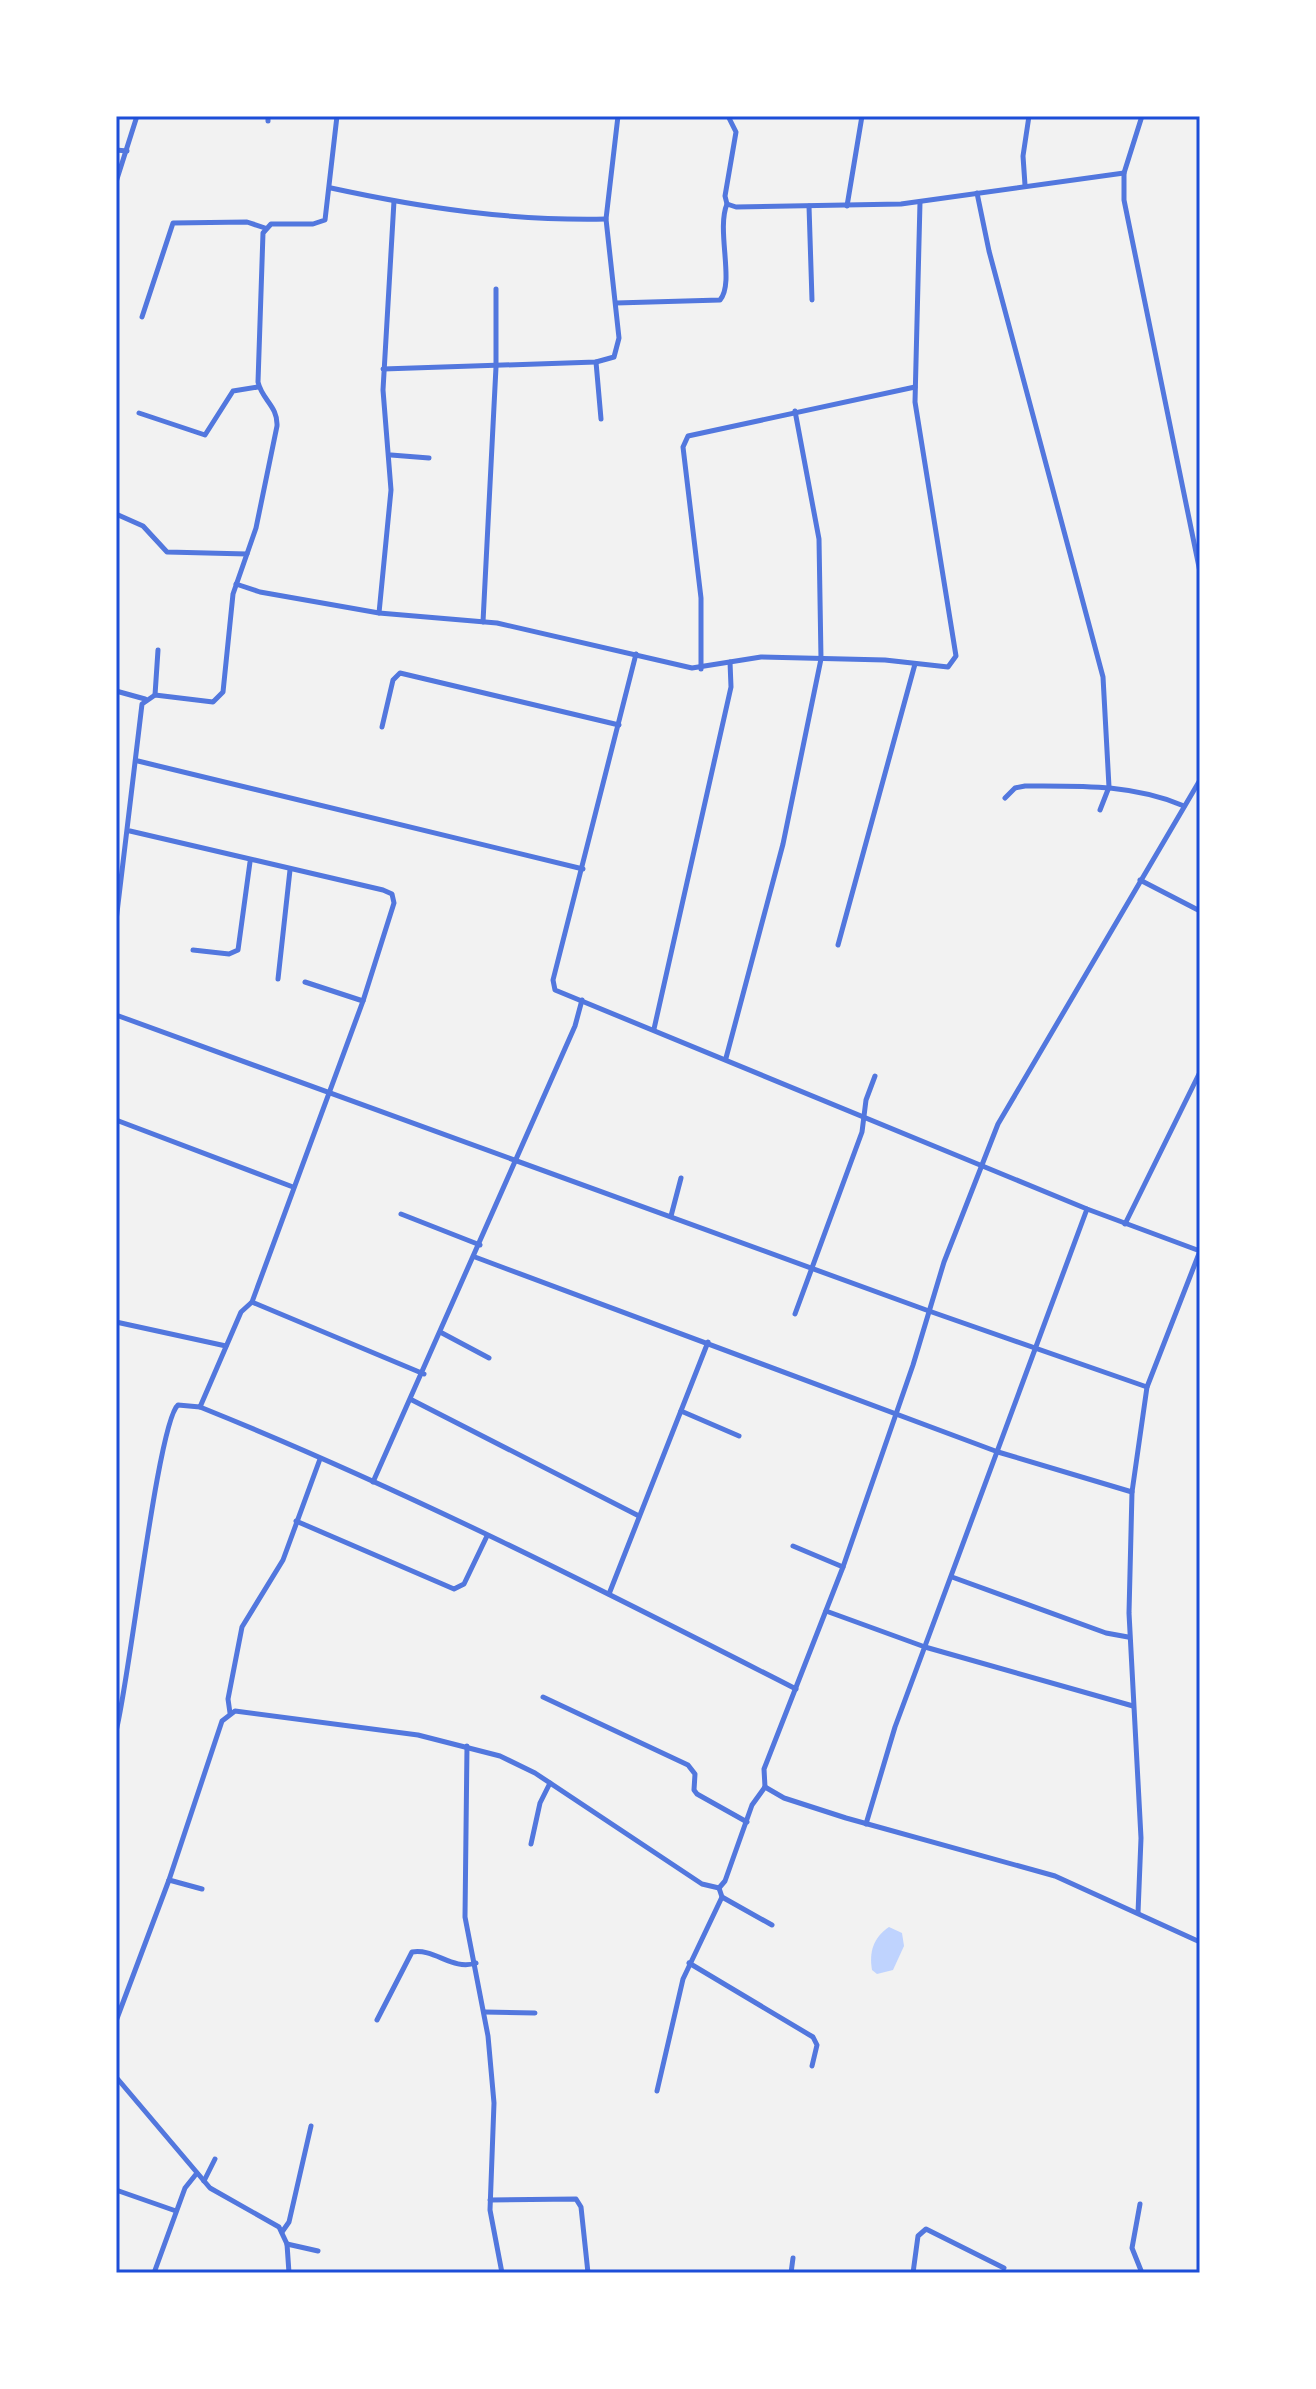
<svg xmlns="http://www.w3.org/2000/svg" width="1316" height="2389" viewBox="0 0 1316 2389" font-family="'Archivo Narrow',sans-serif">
	<rect width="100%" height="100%" fill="#f2f2f2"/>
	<path fill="#bfd3fe" d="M889 1927 902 1933 904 1946 893 1970 877 1974 872 1970C869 1952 873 1938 889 1927Z"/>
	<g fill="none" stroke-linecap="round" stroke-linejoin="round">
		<g stroke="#5277de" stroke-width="5">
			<path d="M728 116 736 132 725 196 727 204 736 207 901 204 1124 173"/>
			<path d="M1142 116 1124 173V200L1200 572"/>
			<path d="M268 121V116"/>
			<path d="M116 150 127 151"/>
			<path d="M116 182 137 116"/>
			<path d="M1025 185 1023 156 1029 116"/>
			<path d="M331 188C423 208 511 221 606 219"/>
			<path d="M977 193 989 251 1103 677 1109 787 1100 810"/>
			<path d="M809 206 812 300"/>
			<path d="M847 206 862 116"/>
			<path d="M616 303 720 300C735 283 716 230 727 204"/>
			<path d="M142 317 173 223 247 222 265 228"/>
			<path d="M596 362 601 419"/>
			<path d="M383 369 596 362 614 357 619 338 606 219 618 116"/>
			<path d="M139 413 205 435 233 391 258 387"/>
			<path d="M391 455 429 458"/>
			<path d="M116 514 143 526 167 552 247 554"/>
			<path d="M236 584 260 592 379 613 497 623 692 668 761 657 885 660 948 667 956 656 915 402 920 202"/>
			<path d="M379 613 391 490 383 390 394 201"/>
			<path d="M483 622 496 367V289"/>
			<path d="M636 654 553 980 555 990 1087 1209 1200 1251"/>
			<path d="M701 669V598L683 447 688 436 915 387"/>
			<path d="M116 691 145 699"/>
			<path d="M155 695 158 650"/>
			<path d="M382 727 393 680 400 673 619 725"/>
			<path d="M138 761 583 869"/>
			<path d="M1005 798 1015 788 1025 786C1079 786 1133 784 1184 806"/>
			<path d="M1140 880 1200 911"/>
			<path d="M116 921 142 704 155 695 213 702 223 692 233 594 256 528 277 426C278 406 262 400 258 382L263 233 271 224H313L325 220 337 116"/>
			<path d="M838 945 915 664"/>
			<path d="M193 950 229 954 238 950 250 862"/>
			<path d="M278 979 290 870"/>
			<path d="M305 982 363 1001"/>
			<path d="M116 1015 929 1311 1147 1387"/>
			<path d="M654 1029 731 687 730 662"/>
			<path d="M726 1058 783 844 821 659 819 539 795 411"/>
			<path d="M116 1120 293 1187"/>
			<path d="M401 1214 480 1245"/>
			<path d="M671 1216 681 1178"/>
			<path d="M1125 1224 1200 1072"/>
			<path d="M475 1257 998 1452 1132 1492"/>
			<path d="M252 1302 424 1374"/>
			<path d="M795 1314 862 1132 866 1100 875 1076"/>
			<path d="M116 1322 226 1346"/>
			<path d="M442 1333 489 1358"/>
			<path d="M412 1400 639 1516"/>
			<path d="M200 1407C404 1489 600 1589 796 1689"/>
			<path d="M681 1411 739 1436"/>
			<path d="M373 1482 575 1026 582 1000"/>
			<path d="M296 1521 454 1589 464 1584 487 1536"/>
			<path d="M793 1546 843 1567"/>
			<path d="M952 1577 1106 1633 1128 1637"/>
			<path d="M609 1594 708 1342"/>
			<path d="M826 1611 925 1647 1133 1706"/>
			<path d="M543 1697 688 1765 695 1774 694 1790 697 1794 747 1822"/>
			<path d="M230 1713 228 1699 242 1627 283 1560 320 1459"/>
			<path d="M116 1731C129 1684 158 1421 178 1405L200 1407 241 1312 252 1302 363 1001 394 903 392 894 383 890 130 831"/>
			<path d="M467 1746 465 1917 488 2036 494 2103 490 2210 502 2273"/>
			<path d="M765 1787 764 1769 843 1567 913 1365 944 1262 998 1124 1200 780"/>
			<path d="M765 1787 784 1798 846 1818 1055 1876 1200 1942"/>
			<path d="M866 1824 895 1727 1087 1209"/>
			<path d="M531 1844 540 1803 550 1783"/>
			<path d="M169 1880 202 1889"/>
			<path d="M719 1888 725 1881 752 1805 765 1787"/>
			<path d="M722 1897 772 1925"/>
			<path d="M1138 1913 1141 1838 1129 1613 1132 1492 1147 1387 1200 1251"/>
			<path d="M689 1963 813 2037 817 2045 812 2066"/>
			<path d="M484 2012 535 2013"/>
			<path d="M377 2020 412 1952C435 1948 452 1971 476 1963"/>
			<path d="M116 2021 169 1880 222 1721 235 1711 418 1735 500 1756 535 1773 702 1884 719 1888"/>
			<path d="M116 2077 210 2188 279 2227 287 2244 289 2273"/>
			<path d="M657 2091 683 1979 722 1897 719 1888"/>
			<path d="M204 2181 215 2159"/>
			<path d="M116 2190 176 2211"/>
			<path d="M490 2200 576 2199 581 2207 588 2273"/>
			<path d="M1140 2204 1132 2248 1142 2273"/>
			<path d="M282 2232 289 2222 311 2126"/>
			<path d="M287 2244 318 2251"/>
			<path d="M154 2273 185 2188 197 2173"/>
			<path d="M791 2273 793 2258"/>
			<path d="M913 2273 918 2236 926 2229 1004 2268"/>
		</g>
	</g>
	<rect width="1316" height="2389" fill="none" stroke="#ffffff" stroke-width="236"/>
	<rect x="118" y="118" width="1080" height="2153" fill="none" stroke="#1d4ed8" stroke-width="3"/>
</svg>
